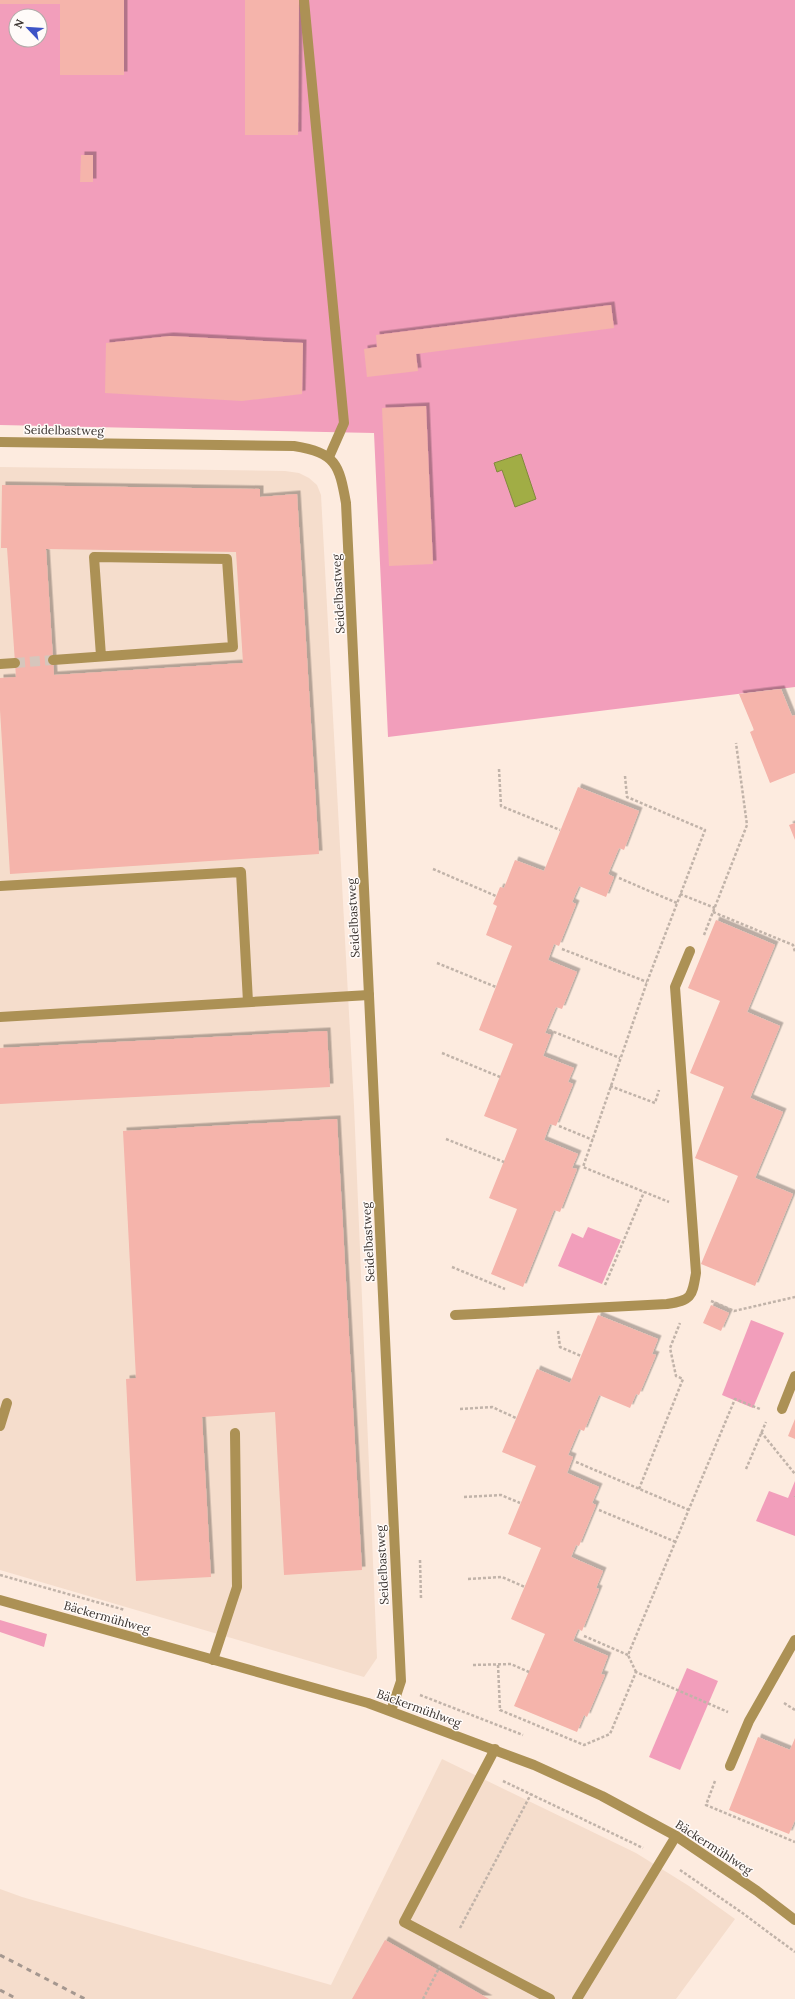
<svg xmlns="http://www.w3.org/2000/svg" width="795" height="1999" viewBox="0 0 795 1999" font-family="Lora,serif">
	<defs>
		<filter id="shadow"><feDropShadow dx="3.5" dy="-3.5" stdDeviation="0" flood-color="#0004"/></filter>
	</defs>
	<rect width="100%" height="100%" fill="#fdebdf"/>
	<g fill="#f5ddcc">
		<path d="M0 467 285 471 299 473 309 478 317 485 321 495 354 1106 377 1658 364 1677 0 1570Z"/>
		<path d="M442 1759 636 1853 689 1886 735 1919 676 1999H0V1889L22 1897 331 1985Z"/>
	</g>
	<g fill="#f29ebb" fill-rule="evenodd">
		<path d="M0 0H795V687L388 737 374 433 0 425ZM16 16H40V40H16Z"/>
		<path d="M588 1227 621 1240 602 1284 558 1266 572 1233 583 1238Z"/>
		<path d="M751 1320 784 1333 753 1408 722 1395Z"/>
		<path d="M795 1481V1536L756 1521 769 1491 788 1498Z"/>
		<path d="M0 1620 47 1634 44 1647 0 1632Z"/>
		<path d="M687 1668 718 1681 680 1770 649 1757Z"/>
	</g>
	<path fill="#a1ad45" stroke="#82883e" d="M521 454 536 499 515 507 502 470 497 472 494 463Z"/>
	<g fill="#f5b4ab" fill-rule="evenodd" filter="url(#shadow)">
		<path d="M0 0H124V75H60V4H0Z"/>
		<path d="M245 0H299L298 135H245Z"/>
		<path d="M81 155H93V182H80Z"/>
		<path d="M611 305 614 328 416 354 418 371 367 377 364 349 377 347 376 335Z"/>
		<path d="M170 336 303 343 302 394 242 401 105 393 106 343Z"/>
		<path d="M426 406 433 564 389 566 382 408Z"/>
		<path d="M2 485 260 489V497L297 494 319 854 10 874 0 710V678L16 677 7 548H1ZM46 549 236 552 243 663 54 675Z"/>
		<path d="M781 689 792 716 795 715V773L770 783 750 732 754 730 739 694Z"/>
		<path d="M578 787 639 811 624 850 619 848 608 874 614 877 606 897 579 886 572 902 576 904 559 946 554 944 548 960 577 972 562 1009 556 1007 545 1033 551 1035 543 1056 574 1068 568 1082 573 1084 556 1126 550 1124 544 1140 578 1154 572 1168 577 1169 560 1212 554 1210 523 1287 491 1274 517 1209 489 1198 517 1129 484 1116 513 1044 479 1030 512 946 486 935 497 906 493 904 500 887 504 888 515 860 544 871Z"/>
		<path d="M795 823V840L789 825Z"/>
		<path d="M716 920 775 945 747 1012 780 1026 750 1098 783 1112 755 1178 793 1194 755 1286 701 1264 738 1176 695 1158 724 1087 690 1073 720 1001 688 988Z"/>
		<path d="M327 1031 330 1087 0 1104V1048Z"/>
		<path d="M337 1119 362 1570 284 1575 275 1412 202 1417 211 1577 136 1581 126 1379 136 1378 123 1131Z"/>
		<path d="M711 1305 729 1313 721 1331 703 1323Z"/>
		<path d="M598 1315 658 1339 652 1354 656 1355 639 1395 636 1394 630 1408 599 1395 584 1431 579 1429 568 1455 573 1457 567 1473 599 1487 592 1503 596 1505 579 1546 576 1545 571 1557 603 1571 596 1588 599 1589 582 1631 578 1629 573 1641 608 1656 601 1674 605 1675 587 1717 584 1715 577 1732 514 1706 545 1634 511 1619 541 1548 508 1534 536 1466 502 1452 537 1369 570 1383Z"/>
		<path d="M795 1419V1439L788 1436Z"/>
		<path d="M758 1737 790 1750 795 1738V1820L789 1834 729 1810Z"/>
		<path d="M385 1940 438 1970 489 1999H352Z"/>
	</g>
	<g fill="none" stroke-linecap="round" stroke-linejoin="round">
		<path stroke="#d6c6bc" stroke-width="10" stroke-dasharray="10 5" stroke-linecap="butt" d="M15 663 53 660"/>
		<g stroke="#c1b3a9" stroke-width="2.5" stroke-dasharray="3 2" stroke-linecap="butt">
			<path d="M499 769 501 806 560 830"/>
			<path d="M625 776 627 797 705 830 647 982 583 1167 669 1202"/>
			<path d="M433 869 496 896"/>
			<path d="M619 878 677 903"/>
			<path d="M680 894 715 908"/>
			<path d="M713 912 793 945 795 952"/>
			<path d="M704 935 747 825 736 743"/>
			<path d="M562 949 647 982"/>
			<path d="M437 963 496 987"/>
			<path d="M549 1030 620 1058"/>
			<path d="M442 1053 500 1077"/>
			<path d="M610 1086 655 1103 659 1090"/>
			<path d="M559 1126 593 1140"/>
			<path d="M446 1139 504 1162"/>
			<path d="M452 1267 505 1289"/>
			<path d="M605 1285 644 1192"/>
			<path d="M711 1301 734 1311 795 1297"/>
			<path d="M558 1331 560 1347 581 1356"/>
			<path d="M460 1409 492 1407 516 1418"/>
			<path d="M761 1432 795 1474"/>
			<path d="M576 1462 689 1510"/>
			<path d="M746 1469 766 1422"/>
			<path d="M639 1489 683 1379 676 1376 670 1348 680 1323"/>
			<path d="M795 1496V1497"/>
			<path d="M464 1497 501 1495 520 1503"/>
			<path d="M599 1510 676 1542"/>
			<path d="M420 1560 421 1599"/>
			<path d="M0 1575 125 1610"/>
			<path d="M468 1579 502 1577 525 1587"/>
			<path d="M584 1636 628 1655"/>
			<path d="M473 1665 511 1664 529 1672"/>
			<path d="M498 1665 500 1710 584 1745 610 1734 636 1672 728 1712"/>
			<path d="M636 1672 628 1655 735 1399 760 1409"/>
			<path d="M420 1695 523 1735"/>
			<path d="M784 1703 795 1710"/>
			<path d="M503 1781 643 1848"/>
			<path d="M715 1781 706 1805 795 1842"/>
			<path d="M680 1870 741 1912 795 1952"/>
			<path d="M460 1928 531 1794"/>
			<path d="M423 1999 440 1966"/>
		</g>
		<g stroke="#ac9155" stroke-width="10">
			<path d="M304 0 344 423 329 457"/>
			<path d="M0 442 294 446C336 453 339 464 346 503L401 1681 391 1711"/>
			<path d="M53 660 233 647 227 559 94 557 101 656"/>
			<path d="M0 664 15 663"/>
			<path d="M0 886 241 872 248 1002"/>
			<path d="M0 1017 369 995"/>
			<path d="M455 1315 667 1304C692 1300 692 1297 696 1273L675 987 690 951"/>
			<path d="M782 1409 795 1376"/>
			<path d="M0 1426 7 1403"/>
			<path d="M0 1600 368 1703 534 1765 602 1796 676 1836 757 1891 795 1920"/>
			<path d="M213 1660 237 1587 235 1433"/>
			<path d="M495 1749 404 1922 550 1999"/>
			<path d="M730 1766 749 1721 795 1640"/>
			<path d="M577 1999 676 1836"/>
		</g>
		<g stroke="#a4978f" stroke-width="3" stroke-dasharray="5 5" stroke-linecap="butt">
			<path d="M0 1955 85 1999"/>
			<path d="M0 1990 17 1999"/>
		</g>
	</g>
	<g text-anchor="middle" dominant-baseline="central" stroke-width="3" stroke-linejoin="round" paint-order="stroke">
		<g font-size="12" fill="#3a332f" stroke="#fffbf9">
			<text transform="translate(64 430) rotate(1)">Seidelbastweg</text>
			<text transform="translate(338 594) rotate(-93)">Seidelbastweg</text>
			<text transform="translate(353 918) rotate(-93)">Seidelbastweg</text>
			<text transform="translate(368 1242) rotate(-93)">Seidelbastweg</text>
			<text transform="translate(382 1565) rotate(-93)">Seidelbastweg</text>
			<text transform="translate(107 1617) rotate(16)">Bäckermühlweg</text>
			<text transform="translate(419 1708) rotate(20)">Bäckermühlweg</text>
			<text transform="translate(714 1847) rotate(33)">Bäckermühlweg</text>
		</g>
	</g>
	<g transform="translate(28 28) rotate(295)"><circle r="19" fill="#fffbf9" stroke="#b0aba8"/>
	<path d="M0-3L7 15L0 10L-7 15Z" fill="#3d53c6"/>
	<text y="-6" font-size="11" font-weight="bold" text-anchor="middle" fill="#3a332f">N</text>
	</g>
</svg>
